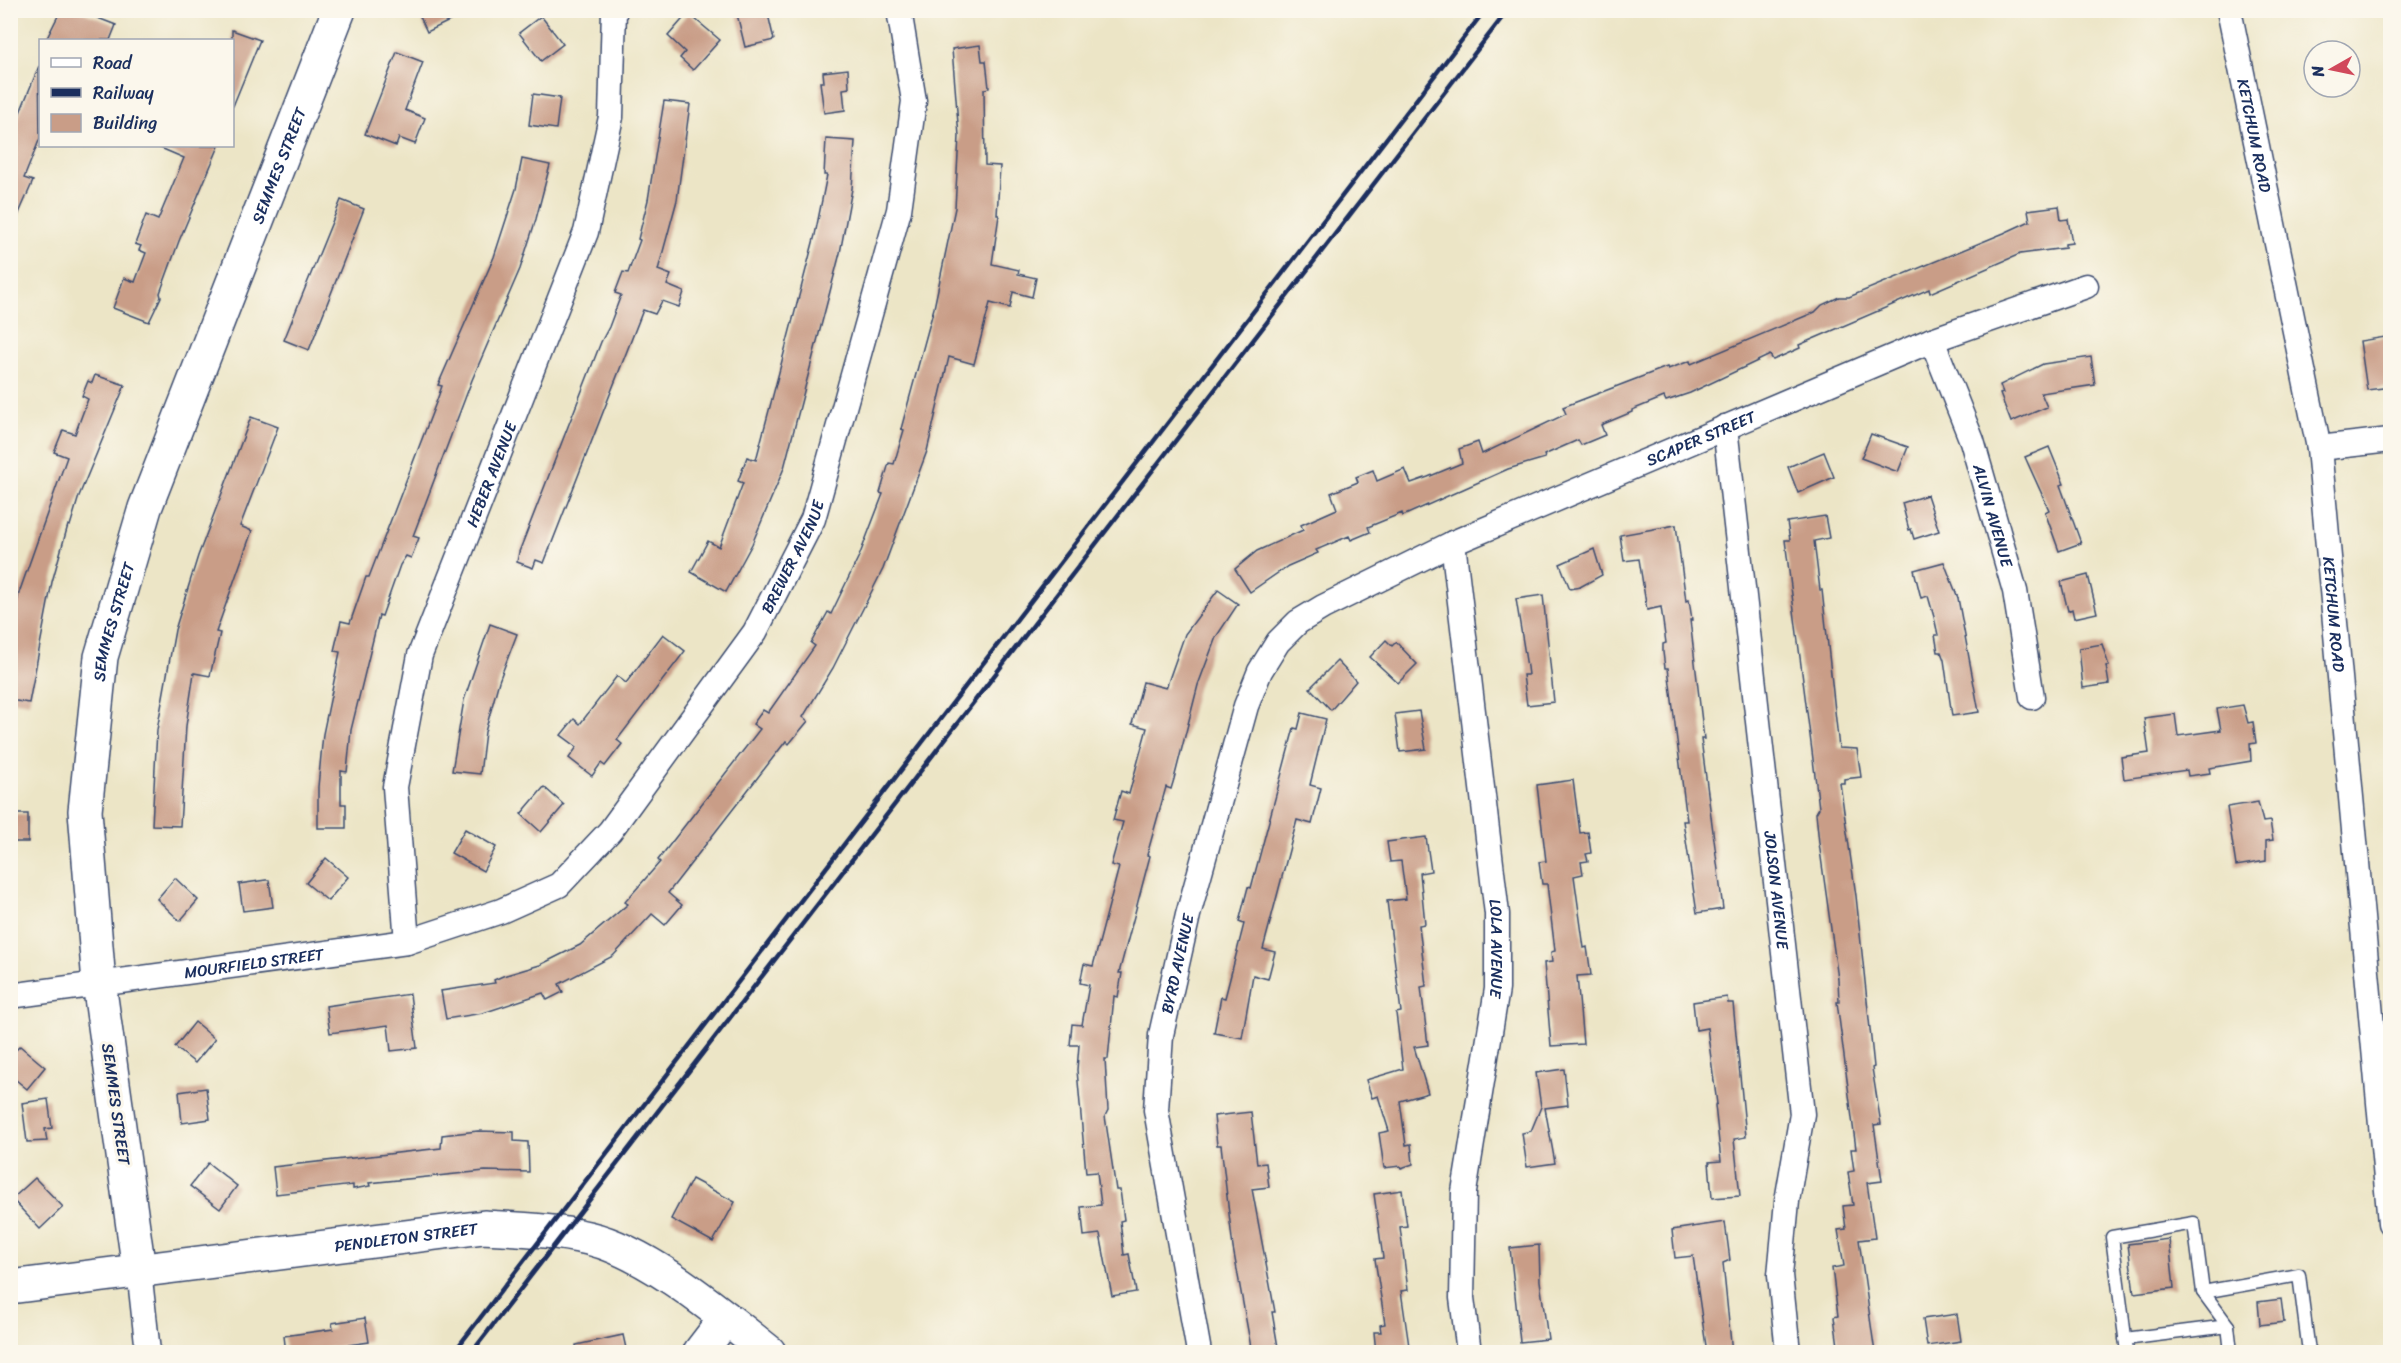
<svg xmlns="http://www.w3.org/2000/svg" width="2401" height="1363" viewBox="0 0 2401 1363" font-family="Sriracha,sans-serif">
	<rect width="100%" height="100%" fill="#fbf7ec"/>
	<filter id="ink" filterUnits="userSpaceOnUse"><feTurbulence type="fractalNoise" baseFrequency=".0167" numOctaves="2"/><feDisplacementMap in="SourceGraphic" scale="12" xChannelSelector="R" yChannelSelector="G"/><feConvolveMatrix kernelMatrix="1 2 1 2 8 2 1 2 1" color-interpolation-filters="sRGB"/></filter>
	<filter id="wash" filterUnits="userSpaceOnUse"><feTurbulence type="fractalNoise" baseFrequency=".008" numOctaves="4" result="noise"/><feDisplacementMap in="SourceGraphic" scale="24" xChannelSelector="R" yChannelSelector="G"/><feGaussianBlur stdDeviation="1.35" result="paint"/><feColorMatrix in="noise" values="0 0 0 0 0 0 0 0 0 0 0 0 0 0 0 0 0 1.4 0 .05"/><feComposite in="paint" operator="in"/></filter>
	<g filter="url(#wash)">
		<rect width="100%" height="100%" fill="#ece5c6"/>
		<g id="blocks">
			<g fill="#c99d87">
				<path d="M61 10H77L116 25 110 40H46Z"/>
				<path d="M417 10H472L427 32Z"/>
				<path d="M736 10H767L774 40 745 47Z"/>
				<path d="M688 13 720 40 693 70 680 58 685 52 668 36Z"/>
				<path d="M541 16 563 44 541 61 519 33Z"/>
				<path d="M232 30 260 40 233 106H232Z"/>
				<path d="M980 45 982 61H986L989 88 984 89 985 165 1000 166 997 215H999L992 264 1019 270 1018 274 1036 278 1032 297 1013 292 1010 308 990 303 974 364 949 357 927 451 883 569 833 668 803 717 808 721 789 744 786 741 668 893 682 905 665 925 652 914 613 956 559 984 563 992 547 1000 543 993 483 1013 446 1019 441 991 495 983 494 980 503 976 540 965 580 945 628 904 625 902 660 862 658 860 760 729 753 724 763 710 768 713 815 646 811 643 828 612 831 614 860 554 883 494 880 493 889 463 894 464 904 430 901 429 934 308 955 208 959 136 952 49Z"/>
				<path d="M397 52 423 62 405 110 425 118 415 144 399 138 396 146 365 134Z"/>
				<path d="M39 66 40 138 24 178 33 181 10 234V137Z"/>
				<path d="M848 69 849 88 843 89 845 110 824 113 820 82H824L823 72Z"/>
				<path d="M533 94 560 98 556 129 529 125Z"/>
				<path d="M664 101 690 104 677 200 658 270 671 275 667 285 684 292 679 307 662 301 655 314 643 310 544 563 536 560 533 568 517 562 519 552 601 342 609 327 621 295 615 293 623 272 628 273 640 240 638 239 648 200Z"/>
				<path d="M826 139 855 141 852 189 840 253 784 468 752 544 726 592 691 572 708 541 719 547 743 483 738 481 747 457 756 460 815 235 827 175H824Z"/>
				<path d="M156 146H219L179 241 160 293 161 297 149 322 113 308 124 278 135 282 146 253 139 250 141 246 135 244 146 215 158 220 184 158Z"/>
				<path d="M522 159 550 165 536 219 520 269 472 380 413 536 419 538 411 558 406 556 400 565 382 616 379 615 351 730 347 772 341 771V804H346V828H318V787L323 734 340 652 334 651 341 621 350 623 366 577H369L437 400 442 386 438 385 494 257 516 189Z"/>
				<path d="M341 200 364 209 309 350 284 340Z"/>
				<path d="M2059 206 2061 220 2068 219 2072 243 2065 244V248L2020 254 1930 293 1929 289 1799 345 1800 348 1773 360 1770 355 1690 393 1666 401 1664 397 1632 410V412L1601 425 1605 435 1581 445 1578 440 1544 455 1545 458 1508 469 1403 516 1402 513 1368 527 1370 532 1351 540 1349 536 1316 550 1318 553 1288 566 1250 592 1235 569 1257 551 1303 530 1301 525 1337 509 1331 493 1358 482 1356 477 1373 470 1377 481 1405 469 1411 483 1428 477 1462 463 1459 449 1478 442 1482 454 1566 414 1563 407 1667 367 1668 369 1690 361 1691 364 1815 312 1822 305 1839 297H1849L2004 233 2030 221 2028 210Z"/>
				<path d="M2385 337 2391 387 2367 390 2360 341Z"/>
				<path d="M2091 357 2095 385 2041 393 2047 407 2011 422 2000 394 2003 393 2000 385 2043 364Z"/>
				<path d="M95 375 125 385 79 496 70 526 68 525 52 582 29 703 10 700V634L19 593 67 457 54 452 63 430 75 434 88 399 82 396 88 381 92 383Z"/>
				<path d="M251 417 278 427 240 526 252 531 216 632 220 633 210 676 194 673 186 726 180 826 152 825 157 730 175 630 198 556Z"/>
				<path d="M1871 434 1908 447 1898 472 1861 458Z"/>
				<path d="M2049 447 2064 484 2060 485 2081 543 2059 551 2045 512 2049 510 2025 457Z"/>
				<path d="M1824 452 1834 477 1798 493 1788 467Z"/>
				<path d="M1927 495 1939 531 1914 539 1911 529 1909 530 1902 503Z"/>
				<path d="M1825 516 1829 538 1814 541 1820 590H1822L1839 748 1857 749 1861 777 1844 779V783H1840L1856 896 1874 1067 1872 1068 1881 1124 1874 1125 1882 1181 1867 1183 1875 1238 1859 1240 1875 1353H1839L1834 1317 1838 1316 1832 1268 1844 1266 1838 1230 1846 1229 1843 1206 1853 1205 1848 1172 1854 1171 1851 1149H1856L1837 1002H1839L1838 979 1819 843 1816 813 1819 808 1812 751 1785 540H1790L1787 522Z"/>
				<path d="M1676 525 1686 601 1689 600 1692 620H1690L1704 739H1701L1723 909 1697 913 1683 821H1687L1668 668H1665L1663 652V644L1666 643 1661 607 1647 610 1639 559 1624 561 1620 535Z"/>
				<path d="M1594 549 1602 575 1580 587 1570 589 1560 564Z"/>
				<path d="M1944 562 1958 598 1979 712 1952 716 1944 660 1941 652H1938L1935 635H1938L1934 617 1928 596 1921 598 1914 570Z"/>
				<path d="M2088 575 2097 613 2074 618 2072 609 2068 611 2061 582Z"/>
				<path d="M1218 590 1238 604 1216 637 1198 685 1174 779 1171 789 1166 787 1147 855 1150 856 1119 973H1122L1118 997 1114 996 1108 1059H1105L1108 1110 1105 1116 1116 1190H1120L1124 1220 1120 1221 1124 1255 1129 1254 1136 1292 1112 1296 1100 1234 1084 1236 1081 1207 1101 1205 1097 1172 1086 1173 1077 1070 1079 1045H1070L1072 1024 1082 1025 1089 985 1080 983 1084 964 1093 966 1119 867 1111 865 1123 822 1113 820 1121 791 1129 794 1147 728 1132 724 1143 682 1166 688 1185 634Z"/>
				<path d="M1543 595 1554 702 1527 705 1523 675H1528L1527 667 1516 599Z"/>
				<path d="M490 624 517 634 499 681 485 732 480 774 452 771 464 700Z"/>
				<path d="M663 634 685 651 617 740 622 744 605 766 601 763 592 776 569 758 577 747 561 735 574 719 580 724 617 676 626 683Z"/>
				<path d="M1386 640 1392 646 1396 642 1417 664 1398 683 1370 657Z"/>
				<path d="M2102 644 2109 666H2106L2109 684 2083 688 2079 648Z"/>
				<path d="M1337 661 1356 681 1331 710 1310 688Z"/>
				<path d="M2243 705 2248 723 2253 722 2256 743 2250 744 2251 761 2209 768 2210 773 2188 776 2187 770 2124 779 2121 757 2149 753 2144 718 2175 714 2178 736 2221 730 2217 709Z"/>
				<path d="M1419 711 1426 749 1400 752 1395 714Z"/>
				<path d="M1302 713 1326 719 1310 785 1321 788 1312 824 1297 820 1263 949 1275 952 1268 979 1253 975 1242 1038 1214 1033 1221 997 1225 998 1244 924 1239 922 1248 887 1251 888 1294 728 1298 729Z"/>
				<path d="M1573 780 1580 833 1588 832 1591 853 1586 854 1588 861 1581 862 1583 874 1574 876 1584 948 1587 947 1591 975 1577 976 1583 1044 1551 1046 1544 963 1552 962 1551 952 1555 951 1547 884H1542L1539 862 1546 861 1537 785Z"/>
				<path d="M544 787 564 805 541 832 521 814Z"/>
				<path d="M2258 802 2263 822 2270 821 2273 840 2266 841V861L2236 866 2227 807Z"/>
				<rect x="10" y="814" width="18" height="28"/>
				<path d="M465 829 496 847 483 871 451 853Z"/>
				<path d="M1426 837 1431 871 1420 873 1425 924 1419 925 1426 986 1421 987 1428 1045 1414 1047 1428 1093 1400 1101 1406 1145 1411 1144 1413 1164 1401 1168 1400 1166 1384 1168 1379 1133 1389 1131 1378 1096 1372 1098 1366 1080 1403 1069 1396 1013 1401 1012 1387 901 1406 899 1401 861 1390 862 1387 842Z"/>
				<path d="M326 858 348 877 328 901 306 883Z"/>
				<path d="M175 878 198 900 180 921 157 899Z"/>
				<path d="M266 880H269L273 907 243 911 239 884Z"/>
				<path d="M410 994 417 1048 391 1051 388 1025 330 1033 326 1006Z"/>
				<path d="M1727 997 1728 1003H1733L1746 1137 1734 1139 1740 1196 1712 1198 1709 1162 1721 1161 1715 1105 1717 1104 1707 1028 1696 1030 1693 1002Z"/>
				<path d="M195 1022 215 1039 195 1063 175 1047Z"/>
				<path d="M20 1046 45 1067 27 1089 10 1075V1056Z"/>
				<path d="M1564 1069 1568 1105 1545 1108 1555 1163 1527 1167 1522 1133 1531 1131 1541 1107 1536 1073Z"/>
				<path d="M206 1088 210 1119 182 1123 179 1092Z"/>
				<path d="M48 1099 52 1128 45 1129 47 1141 27 1142 22 1103Z"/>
				<path d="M1251 1112 1257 1164 1266 1163 1269 1187 1252 1189 1275 1312H1272L1279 1353H1252L1233 1248 1221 1145H1217L1214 1116Z"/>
				<path d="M478 1131 514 1132V1141L528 1142 529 1172 485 1171 369 1183 370 1186 353 1189V1185L276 1194 273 1167 441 1148 442 1135Z"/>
				<path d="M208 1163 237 1186 220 1209 190 1186Z"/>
				<path d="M35 1178 63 1207 40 1229 12 1199Z"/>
				<path d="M692 1179 735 1202 713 1242 671 1219Z"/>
				<path d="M1402 1190 1407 1226 1400 1227 1408 1290 1401 1291 1410 1353H1376L1374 1332H1381L1380 1325 1385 1324 1375 1259 1383 1258 1374 1194Z"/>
				<path d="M1725 1222 1730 1260 1723 1263 1732 1353H1707L1693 1256 1675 1258 1672 1230Z"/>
				<path d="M2169 1239 2174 1288 2134 1293 2128 1244Z"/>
				<path d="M1539 1245 1540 1281 1548 1339 1520 1342 1510 1248Z"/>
				<path d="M2281 1299 2284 1322 2260 1325 2258 1302Z"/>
				<path d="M1957 1314 1961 1341 1927 1346 1923 1319Z"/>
				<path d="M365 1318 369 1342 320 1349 321 1353H286L284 1336 333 1329 332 1323Z"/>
				<path d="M623 1335 627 1353H577L576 1345Z"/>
			</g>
		</g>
	</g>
	<g filter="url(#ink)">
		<use href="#blocks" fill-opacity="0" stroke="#3a4a6e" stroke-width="1.5"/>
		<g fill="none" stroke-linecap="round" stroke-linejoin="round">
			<defs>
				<g id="lane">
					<path d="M2373 1032 2390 1030"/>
					<path d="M2203 1292 2228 1326 2231 1352"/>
					<path d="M2125 1339 2228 1326"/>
					<path d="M2127 1352 2112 1237 2194 1223 2203 1292 2299 1275 2309 1352"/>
				</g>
				<g id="street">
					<path id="s1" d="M2229 10 2319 448 2390 1223"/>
					<path id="s2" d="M1932 340 1972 441 2015 591 2032 697"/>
					<path id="s3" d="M1725 427 1802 1114 1787 1201 1780 1275 1788 1352"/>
					<path d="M2319 448 2390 440"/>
					<path id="s4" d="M1453 543 1497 914V989L1464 1192 1462 1298 1469 1352"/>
					<path id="s5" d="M407 942 395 787 420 655 586 232 611 117 614 10"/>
					<path id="s6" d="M10 996 407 942 501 911 559 885 610 831 755 632 813 519 899 210 914 101 899 10"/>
					<path d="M139 1270 148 1352"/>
					<path id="s7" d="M1199 1352 1156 1110 1161 1035 1188 915 1246 706 1260 671 1278 642 1298 622 1323 607 1453 543 1932 340 2086 286"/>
				</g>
				<g id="secondary">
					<path id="s8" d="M139 1270 99 983 85 811 101 657 145 508 339 10"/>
					<path id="s9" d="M10 1287 484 1227C519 1229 554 1230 588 1238 649 1252 721 1314 769 1352"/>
					<path d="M700 1352 726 1318"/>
				</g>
			</defs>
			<use href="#lane" stroke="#3a4a6e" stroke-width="15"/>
			<use href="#street" stroke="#3a4a6e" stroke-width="27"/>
			<use href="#secondary" stroke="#3a4a6e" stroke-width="36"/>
			<use href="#lane" stroke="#fff" stroke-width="12"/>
			<use href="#street" stroke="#fff" stroke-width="24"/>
			<use href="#secondary" stroke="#fff" stroke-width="33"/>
			<g stroke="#1b2f5e" stroke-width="4.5">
				<path d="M454 1352 1485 10"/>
				<path d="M472 1352 1508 10"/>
			</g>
		</g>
	</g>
	<g text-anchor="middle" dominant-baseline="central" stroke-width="6" stroke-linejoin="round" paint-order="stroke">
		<g font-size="16" fill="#1b2f5e" stroke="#fbf7ec">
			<text stroke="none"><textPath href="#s1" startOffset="128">KETCHUM ROAD</textPath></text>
			<text stroke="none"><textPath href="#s8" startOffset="1140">SEMMES STREET</textPath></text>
			<text stroke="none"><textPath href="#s7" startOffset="1204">SCAPER STREET</textPath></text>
			<text stroke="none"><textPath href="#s5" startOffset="484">HEBER AVENUE</textPath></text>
			<text stroke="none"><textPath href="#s2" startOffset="186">ALVIN AVENUE</textPath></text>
			<text stroke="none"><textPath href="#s6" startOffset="968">BREWER AVENUE</textPath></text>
			<text stroke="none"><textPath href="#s1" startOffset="614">KETCHUM ROAD</textPath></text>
			<text stroke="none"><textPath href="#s8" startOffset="654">SEMMES STREET</textPath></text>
			<text stroke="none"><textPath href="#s3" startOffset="466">JOLSON AVENUE</textPath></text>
			<text stroke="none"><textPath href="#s4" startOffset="408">LOLA AVENUE</textPath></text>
			<text stroke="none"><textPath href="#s6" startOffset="246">MOURFIELD STREET</textPath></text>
			<text stroke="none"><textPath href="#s7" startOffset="394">BYRD AVENUE</textPath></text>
			<text transform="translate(116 1104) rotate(82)">SEMMES STREET</text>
			<text stroke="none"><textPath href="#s9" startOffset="399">PENDLETON STREET</textPath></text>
		</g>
	</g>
	<rect width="2401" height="1363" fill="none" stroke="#fbf7ec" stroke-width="36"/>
	<rect x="39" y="39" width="195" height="108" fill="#fbf7ec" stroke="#a1a7b3" stroke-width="1.5"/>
	<rect x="51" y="58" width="30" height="9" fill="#ffffff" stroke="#a1a7b3" stroke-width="1.5"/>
	<text x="93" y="69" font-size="18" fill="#1b2f5e">Road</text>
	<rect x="51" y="88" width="30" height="9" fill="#1b2f5e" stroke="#a1a7b3" stroke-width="1.5"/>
	<text x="93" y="99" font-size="18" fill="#1b2f5e">Railway</text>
	<rect x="51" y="114" width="30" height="18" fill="#c99d87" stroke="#a1a7b3" stroke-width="1.5"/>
	<text x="93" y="129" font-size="18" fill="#1b2f5e">Building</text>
	<g transform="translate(2332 69) rotate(261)"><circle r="28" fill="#fbf7ec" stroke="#a1a7b3" stroke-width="1.5"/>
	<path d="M0-4.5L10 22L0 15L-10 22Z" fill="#d1495b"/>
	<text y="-9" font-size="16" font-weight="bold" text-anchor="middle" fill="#1b2f5e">N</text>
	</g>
</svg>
